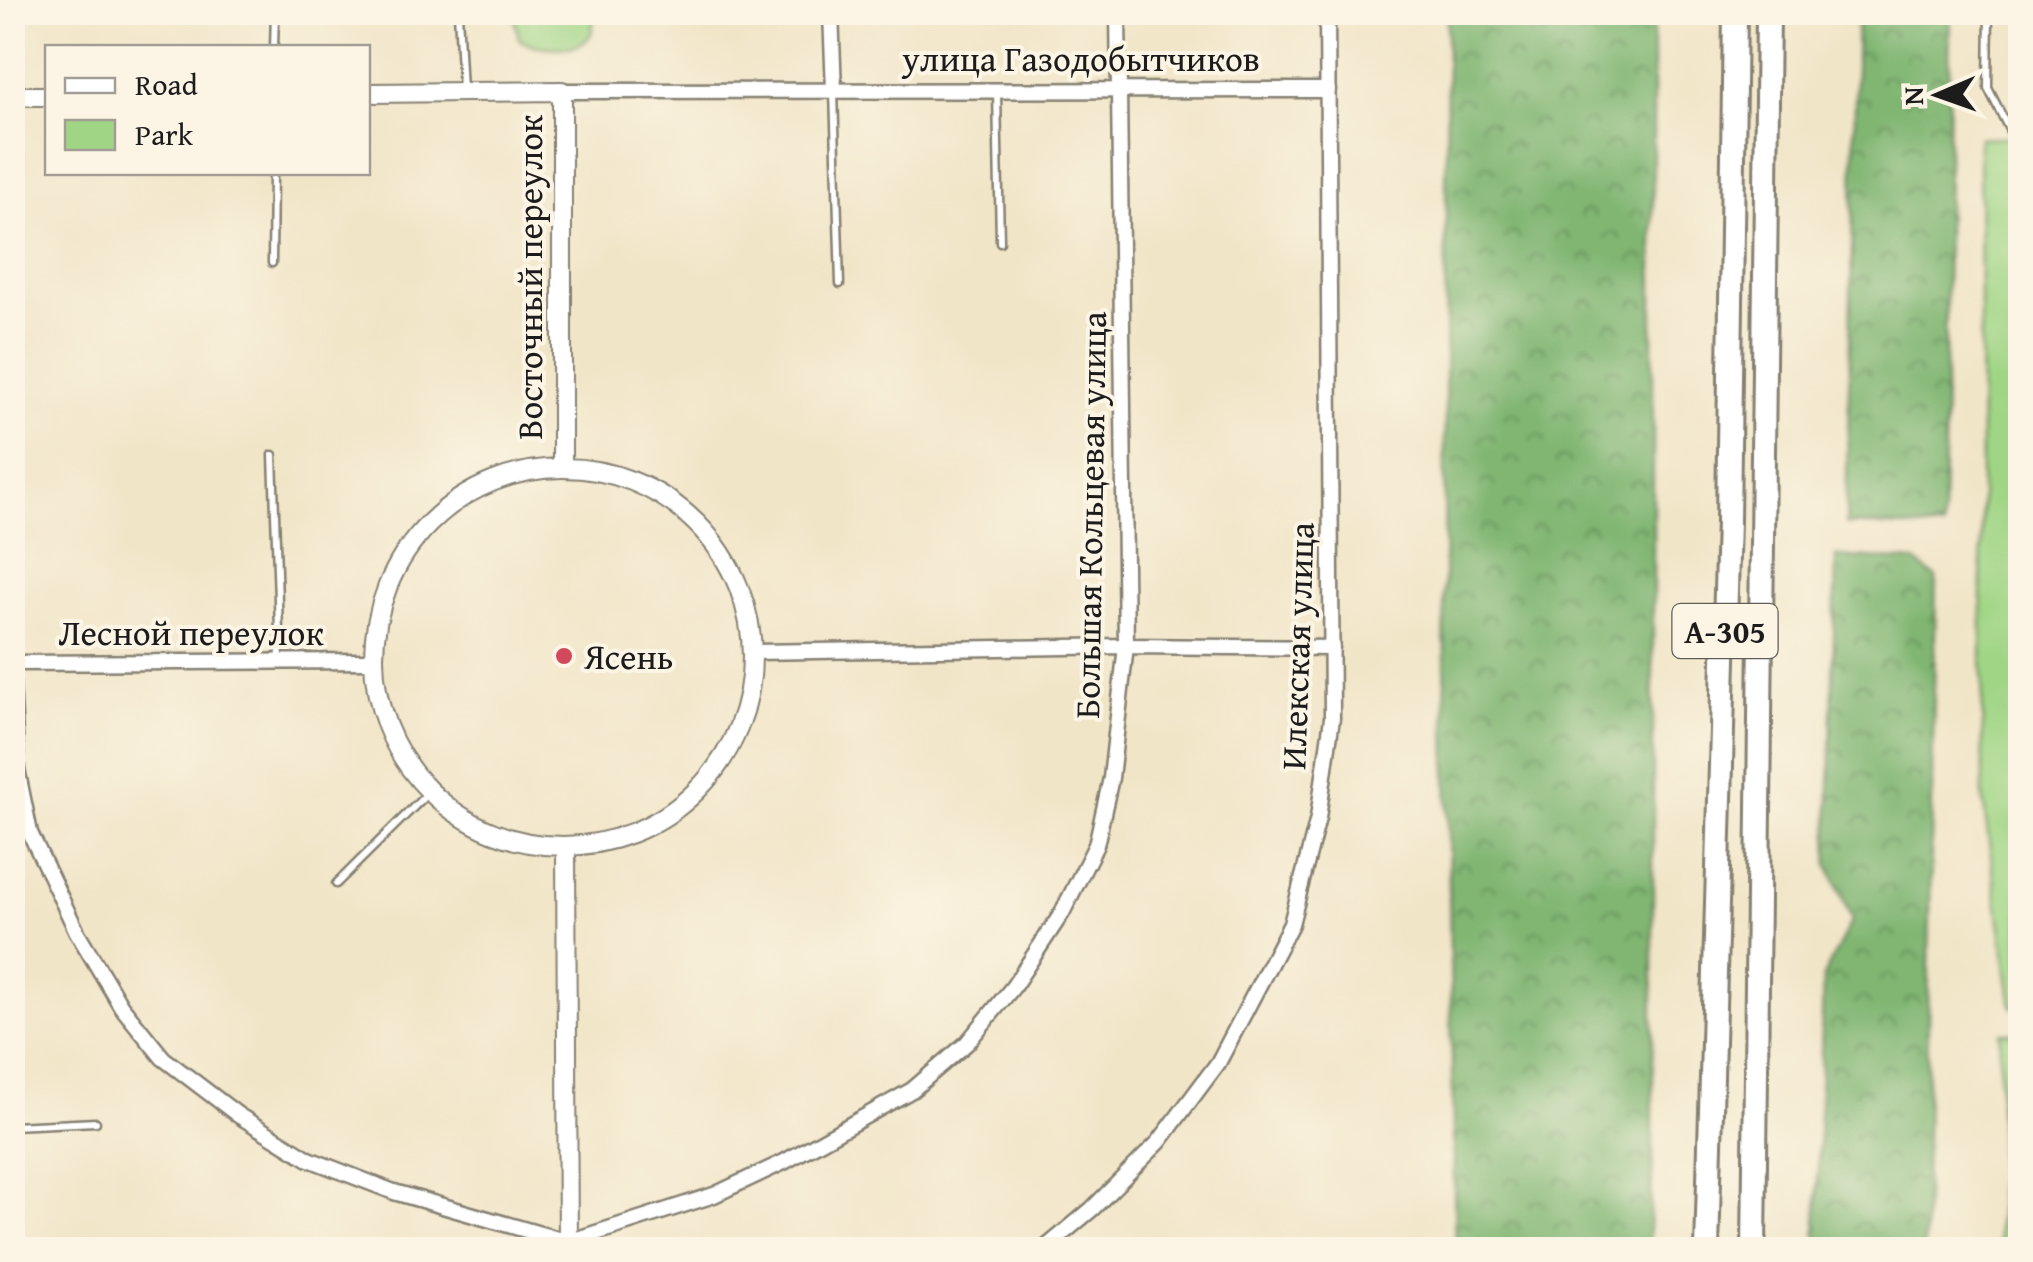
<svg xmlns="http://www.w3.org/2000/svg" width="2033" height="1262" viewBox="0 0 2033 1262" font-family="'Gentium Book Plus',serif">
	<defs>
		<pattern id="grass-tufts" width="24" height="20" patternUnits="userSpaceOnUse" patternTransform="scale(2.5)"><rect width="24" height="20" fill="#a0d585"/><path d="M3 7l-1-3M5 7V3M7 7l1-3M15 17l-1-3M17 17v-4M19 17l1-3" fill="none" stroke="#89b672"/></pattern>
		<pattern id="forest-crowns" width="20" height="18" patternUnits="userSpaceOnUse" patternTransform="scale(2.5)"><rect width="20" height="18" fill="#80b672"/><path d="M2 6a3 3 0 1 1 6 0M12 15a3 3 0 1 1 6 0" fill="none" stroke="#68935d"/></pattern>
	</defs>
	<rect width="100%" height="100%" fill="#fcf5e5"/>
	<filter id="ink" filterUnits="userSpaceOnUse"><feTurbulence type="fractalNoise" baseFrequency=".01" numOctaves="2"/><feDisplacementMap in="SourceGraphic" scale="20" xChannelSelector="R" yChannelSelector="G"/><feConvolveMatrix kernelMatrix="1 2 1 2 8 2 1 2 1" color-interpolation-filters="sRGB"/></filter>
	<filter id="wash" filterUnits="userSpaceOnUse"><feTurbulence type="fractalNoise" baseFrequency=".0048" numOctaves="4" result="noise"/><feDisplacementMap in="SourceGraphic" scale="40" xChannelSelector="R" yChannelSelector="G"/><feGaussianBlur stdDeviation="2.25" result="paint"/><feColorMatrix in="noise" values="0 0 0 0 0 0 0 0 0 0 0 0 0 0 0 0 0 1.4 0 .05"/><feComposite in="paint" operator="in"/></filter>
	<g filter="url(#wash)">
		<rect width="100%" height="100%" fill="#f1e5c7"/>
		<path fill="url(#grass-tufts)" stroke="#5e7850" stroke-width="2.5" d="M2000 1033H2020V1249H1998Z"/>
		<g fill="url(#forest-crowns)" stroke="#4e6947" stroke-width="2.5">
			<path d="M1447 13H1653V1157L1648 1249H1455L1444 602Z"/>
			<path d="M1857 13H1950L1943 529 1846 524Z"/>
			<path d="M1836 556 1915 561 1936 577 1924 1249H1816L1823 977 1852 920 1828 864Z"/>
		</g>
		<g fill="#a0d585" stroke="#5e7850" stroke-width="2.5">
			<path d="M514 13H592C593 21 594 30 589 37 578 53 532 49 519 39Z"/>
			<path d="M2020 136V1006L2012 1007 1983 799 1979 138Z"/>
		</g>
	</g>
	<g filter="url(#ink)">
		<g fill="none" stroke-linecap="round" stroke-linejoin="round">
			<defs>
				<g id="service">
					<path d="M458 12 462 90"/>
					<path d="M1989 12 1988 88 2020 151"/>
					<path d="M274 48 275 12"/>
					<path d="M834 92 840 284"/>
					<path d="M997 92 1000 242"/>
					<path d="M272 263 273 172"/>
					<path d="M273 455 280 659"/>
					<path d="M336 884 430 791"/>
					<path d="M12 1126 96 1122"/>
				</g>
				<g id="minor">
					<path d="M831 12 834 91"/>
					<path d="M562 91 1328 90"/>
					<path d="M754 652 1126 646 1332 648"/>
					<path d="M12 663 370 661"/>
					<path d="M12 683 17 769 30 833 77 932 121 1006 163 1058 238 1115 309 1159 394 1192 568 1242 714 1195 784 1162 912 1090 967 1043 1013 987 1062 913 1096 845 1111 778 1126 646 1118 12"/>
					<path d="M1043 1250 1092 1209 1159 1142 1218 1063 1291 924 1318 818 1332 718 1327 12"/>
				</g>
				<g id="tertiary">
					<path d="M368 93 562 91V463"/>
					<path d="M12 96H48"/>
					<circle cx="563" cy="657" r="189"/>
					<path d="M566 850 568 1250"/>
				</g>
				<g id="trunk">
					<path d="M1707 1250 1728 521 1735 12"/>
					<path d="M1754 1250 1768 12"/>
				</g>
			</defs>
			<use href="#service" stroke="#868072" stroke-width="11"/>
			<use href="#minor" stroke="#868072" stroke-width="19"/>
			<use href="#tertiary" stroke="#868072" stroke-width="22"/>
			<use href="#trunk" stroke="#868072" stroke-width="28"/>
			<use href="#service" stroke="#fff" stroke-width="6"/>
			<use href="#minor" stroke="#fff" stroke-width="14"/>
			<use href="#tertiary" stroke="#fff" stroke-width="18"/>
			<use href="#trunk" stroke="#fff" stroke-width="22"/>
		</g>
	</g>
	<circle fill="#d1495b" stroke="#fcf5e5" stroke-width="4" cx="564" cy="656" r="10"/>
	<g text-anchor="middle" dominant-baseline="central" stroke-width="8" stroke-linejoin="round" paint-order="stroke">
		<rect fill="#fcf5e5" stroke="#5f5d58" stroke-width="2.5" x="1672.5" y="604" width="105" height="54" rx="8"/>
		<g font-size="32" font-weight="bold" fill="#1c1c1c">
			<text x="1725" y="631">А-305</text>
		</g>
		<g font-size="35" fill="#1c1c1c" stroke="#fcf5e5">
			<text x="1081" y="58">улица Газодобытчиков</text>
			<text transform="translate(529 277) rotate(-90)">Восточный переулок</text>
			<text transform="translate(1090 515) rotate(-89)">Большая Кольцевая улица</text>
			<text x="191" y="632">Лесной переулок</text>
			<text transform="translate(1297 646) rotate(-88)">Илекская улица</text>
		</g>
		<g font-size="35" fill="#1c1c1c" stroke="#fcf5e5" text-anchor="start">
			<text x="584" y="656">Ясень</text>
		</g>
	</g>
	<rect width="2033" height="1262" fill="none" stroke="#fcf5e5" stroke-width="50"/>
	<rect x="45" y="45" width="325" height="130" fill="#fcf5e5" stroke="#a29e95" stroke-width="2.5"/>
	<rect x="65" y="78" width="50" height="15" fill="#ffffff" stroke="#a29e95" stroke-width="2.5"/>
	<text x="135" y="95" font-size="30" fill="#1c1c1c">Road</text>
	<rect x="65" y="120" width="50" height="30" fill="#a0d585" stroke="#a29e95" stroke-width="2.5"/>
	<text x="135" y="145" font-size="30" fill="#1c1c1c">Park</text>
	<g transform="translate(1938 95) rotate(268)" stroke="#fcf5e5" stroke-width="8" paint-order="stroke">
	<path d="M0-8L18 38L0 25L-18 38Z" fill="#1c1c1c"/>
	<text y="-15" font-size="28" font-weight="bold" text-anchor="middle" fill="#1c1c1c">N</text>
	</g>
</svg>
